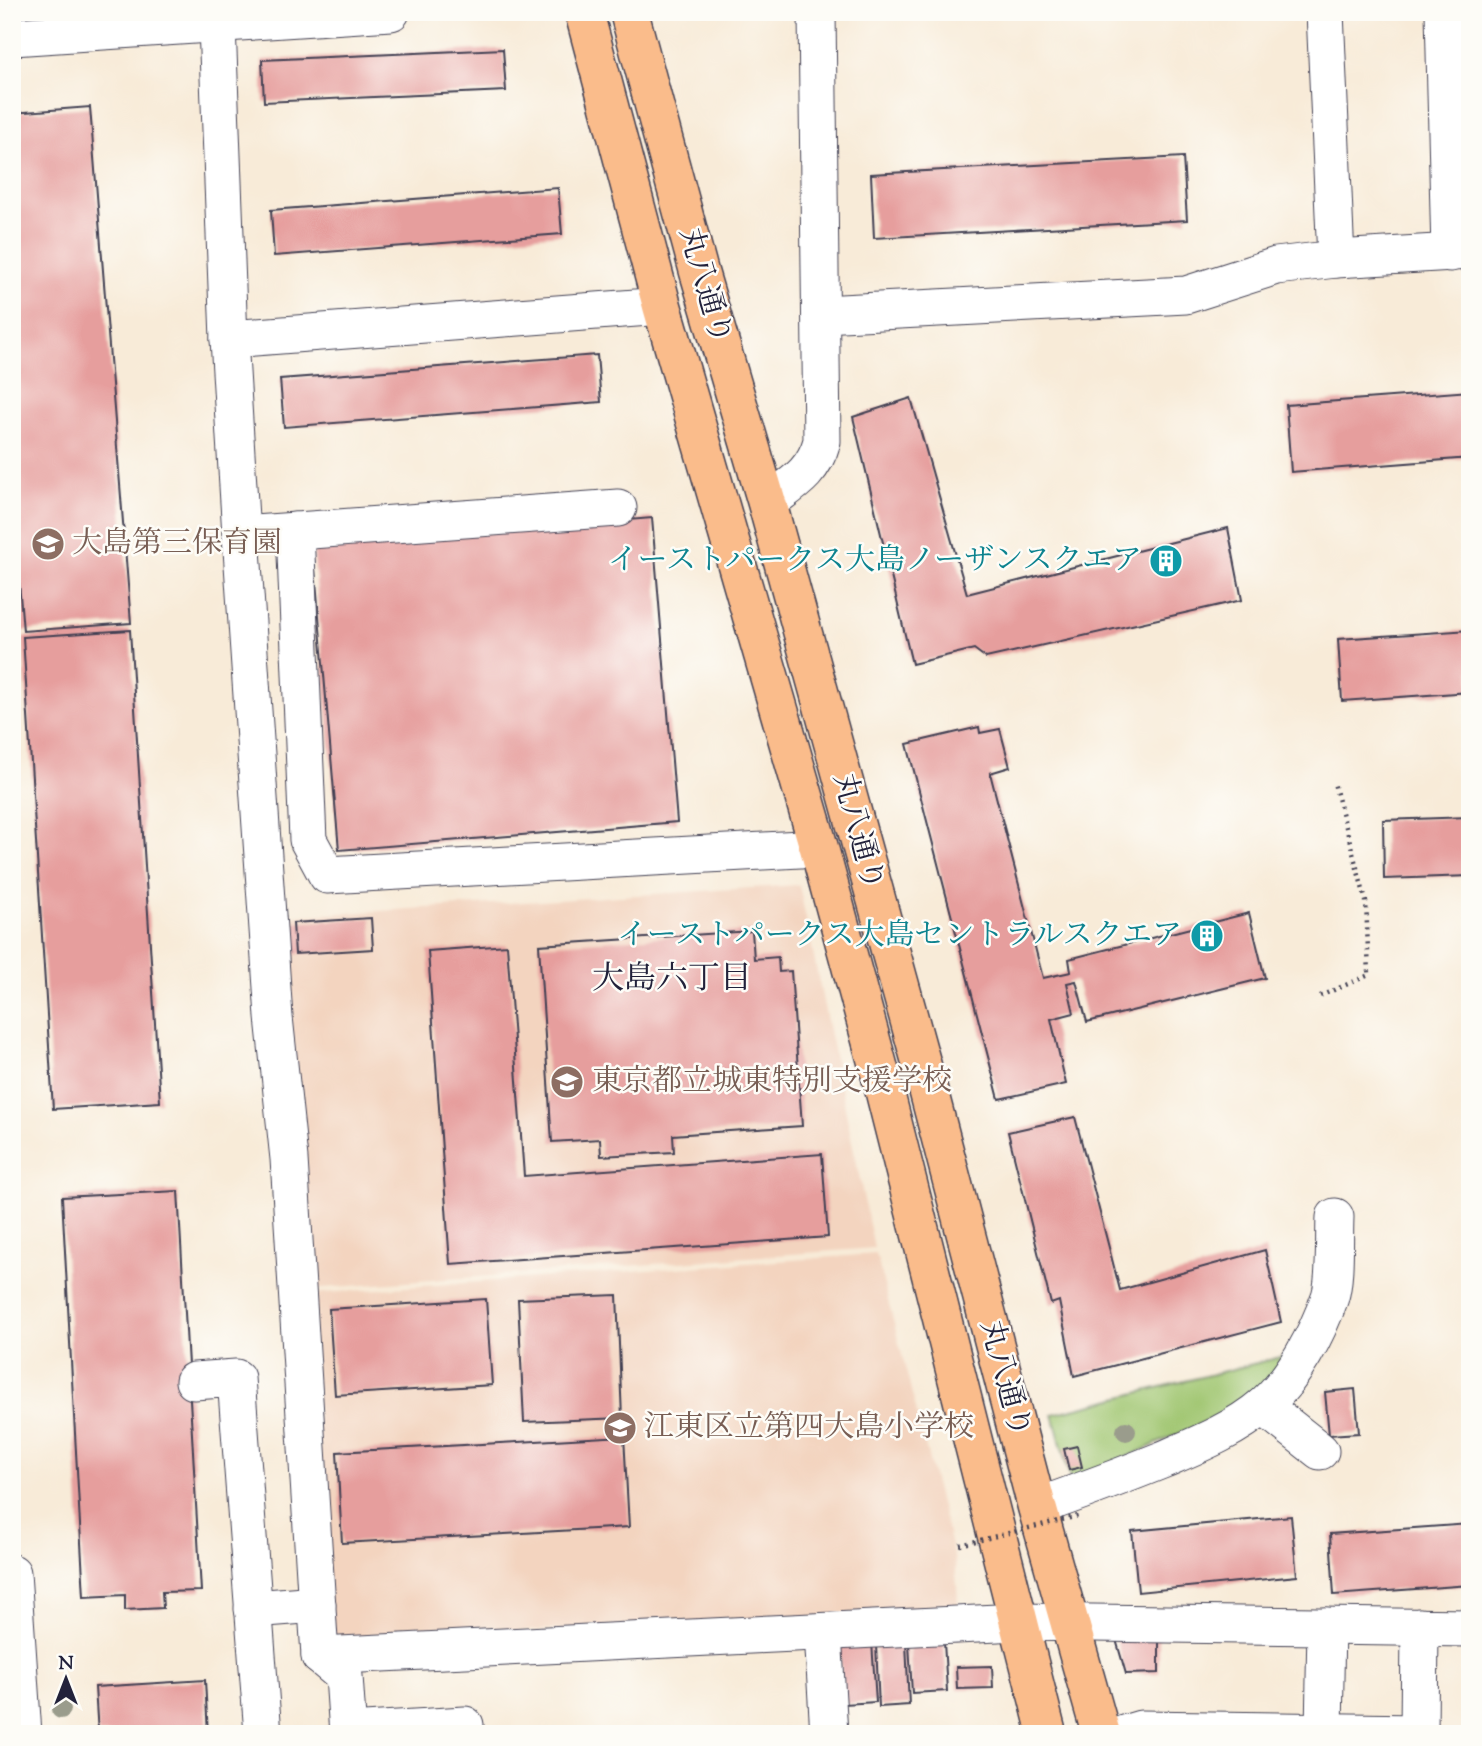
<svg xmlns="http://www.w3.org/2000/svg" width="1482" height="1746" viewBox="0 0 1482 1746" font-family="'Sorts Mill Goudy','Noto Serif JP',serif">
	<rect width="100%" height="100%" fill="#fdfcf7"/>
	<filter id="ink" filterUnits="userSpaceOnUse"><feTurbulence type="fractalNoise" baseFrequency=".0143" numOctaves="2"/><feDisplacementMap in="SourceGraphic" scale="14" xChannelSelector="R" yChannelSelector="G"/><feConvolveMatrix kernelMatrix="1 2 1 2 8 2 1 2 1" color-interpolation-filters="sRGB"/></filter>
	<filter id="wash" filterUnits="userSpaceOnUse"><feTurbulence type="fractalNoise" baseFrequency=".00686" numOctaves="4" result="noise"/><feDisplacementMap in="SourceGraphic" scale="28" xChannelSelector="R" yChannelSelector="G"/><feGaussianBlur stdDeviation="1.57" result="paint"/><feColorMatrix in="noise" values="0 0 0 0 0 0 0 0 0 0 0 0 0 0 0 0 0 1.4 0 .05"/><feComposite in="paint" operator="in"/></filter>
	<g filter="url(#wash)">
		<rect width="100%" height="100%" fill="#f8ebd8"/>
		<g fill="#f3d4bf">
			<path d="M799 885 874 1248 309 1289 282 917Z"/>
			<path d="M876 1254 955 1561 959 1613 332 1639 309 1294Z"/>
		</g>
		<path fill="#a0c671" stroke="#617456" stroke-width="2" d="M1285 1356 1276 1373 1237 1408 1071 1482 1053 1414Z"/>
		<g id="blocks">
			<g fill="#e69e9d">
				<path d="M503 49 506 91 264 102 262 60Z"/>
				<path d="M90 107 131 623 23 631 12 496V113Z"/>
				<path d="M1183 157 1187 220 874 238 871 174Z"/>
				<path d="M558 188 562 234 274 256 271 210Z"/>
				<path d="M597 355 601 402 284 427 280 379Z"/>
				<path d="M1470 391V458L1291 472 1286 405Z"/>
				<path d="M911 398 967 594 1228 528 1242 600 986 658 974 649 912 664 853 417Z"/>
				<path d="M652 518 677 822 339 850 313 546Z"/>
				<path d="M130 630 160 1102 53 1109 23 637Z"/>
				<path d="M1470 630V692L1342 701 1338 639Z"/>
				<path d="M979 727 980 733 1000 729 1010 767 990 773 1043 978 1071 972 1069 959 1249 913 1265 978 1087 1022 1076 981 1067 983 1074 1013 1051 1019 1066 1084 999 1099 907 744Z"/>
				<path d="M1470 817V876L1384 879 1383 820Z"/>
				<path d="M371 918 373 949 295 954 293 923Z"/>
				<path d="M752 931 754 959 778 957 779 972 791 971 802 1126 673 1135 674 1152 601 1156 600 1139 552 1142 539 945Z"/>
				<path d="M507 945 524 1176 822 1154 828 1237 450 1264 428 951Z"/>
				<path d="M1075 1117 1120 1290 1265 1250 1281 1322 1074 1376 1059 1301 1051 1304 1008 1132Z"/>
				<path d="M178 1191 201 1591 162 1592 163 1608 125 1610V1595L84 1597 62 1197Z"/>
				<path d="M617 1295 622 1418 524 1422 518 1299Z"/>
				<path d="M486 1299 492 1385 335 1395 329 1309Z"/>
				<path d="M1355 1389 1359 1433 1329 1435 1325 1392Z"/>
				<path d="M624 1436 629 1527 342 1543 337 1452Z"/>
				<path d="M1077 1446 1082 1467 1069 1470 1064 1449Z"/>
				<path d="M1291 1516 1297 1576 1138 1592 1132 1531Z"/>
				<path d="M1470 1524V1585L1334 1595 1330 1534Z"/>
				<path d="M1115 1636H1159V1673L1126 1674Z"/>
				<path d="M872 1642 876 1702 844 1704 839 1644Z"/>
				<path d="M944 1642 947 1691 912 1693 909 1644Z"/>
				<path d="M906 1643 909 1705 879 1707 876 1645Z"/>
				<path d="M992 1666 993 1688 957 1689 956 1667Z"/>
				<path d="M205 1680 208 1734H98L95 1687Z"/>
			</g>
		</g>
	</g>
	<g filter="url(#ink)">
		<use href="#blocks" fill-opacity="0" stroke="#424053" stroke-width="2"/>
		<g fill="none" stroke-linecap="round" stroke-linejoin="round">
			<defs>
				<g id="minor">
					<path d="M1325 12 1336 259"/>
					<path d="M1444 12 1450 253"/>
					<path d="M217 25 229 339 241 535 274 1017 289 1159 320 1656 344 1676 348 1734"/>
					<path d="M12 37 391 12"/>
					<path d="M822 314 1186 295 1276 266 1336 259 1470 251"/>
					<path d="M229 339 662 306"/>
					<path d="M767 503C792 484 813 474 822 441L817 12"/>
					<path d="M295 531 308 840 327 875 819 848"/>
					<path d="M241 535 618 508"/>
					<path d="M194 1381 236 1378 263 1734"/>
					<path d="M1263 1406 1320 1451"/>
					<path d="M1037 1507C1079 1492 1120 1477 1162 1460 1197 1445 1235 1430 1264 1405 1294 1378 1317 1334 1330 1297 1336 1278 1334 1238 1335 1217"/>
					<path d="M12 1573 23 1734"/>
					<path d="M253 1609 317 1604"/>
					<path d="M823 1633 829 1734"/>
					<path d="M320 1656 1018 1622 1470 1628"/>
					<path d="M1324 1731 1326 1626"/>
					<path d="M348 1732 465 1725"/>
					<path d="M1124 1734 1141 1729 1419 1733 1420 1627"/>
				</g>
				<g id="major">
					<path d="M584 12 662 306 819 848 880 1073 1047 1734"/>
					<path d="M629 12 699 272 767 503 921 1062 1037 1507 1101 1734"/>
				</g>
			</defs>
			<use href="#minor" stroke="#424053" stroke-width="39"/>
			<use href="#major" stroke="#424053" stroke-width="41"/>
			<path stroke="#424053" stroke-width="4.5" stroke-dasharray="2 5" stroke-linecap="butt" d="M1320 996 1369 975 1366 901 1334 783"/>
			<use href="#minor" stroke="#fff" stroke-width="37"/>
			<use href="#major" stroke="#fabc8b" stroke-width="38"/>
			<path stroke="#424053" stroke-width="4.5" stroke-dasharray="2 5" stroke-linecap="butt" d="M960 1545 1082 1515"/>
		</g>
		<g fill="#9a9c8c">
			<circle cx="1126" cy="1431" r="10"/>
			<circle cx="61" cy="1709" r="10"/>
		</g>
	</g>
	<defs>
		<symbol id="school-disc" viewBox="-11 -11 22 22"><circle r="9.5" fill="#8d6e63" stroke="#fdfcf7"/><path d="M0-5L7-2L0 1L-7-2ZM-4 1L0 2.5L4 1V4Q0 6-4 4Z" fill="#fff"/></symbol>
		<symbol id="building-disc" viewBox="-11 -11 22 22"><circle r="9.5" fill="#0f9aa8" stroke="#fdfcf7"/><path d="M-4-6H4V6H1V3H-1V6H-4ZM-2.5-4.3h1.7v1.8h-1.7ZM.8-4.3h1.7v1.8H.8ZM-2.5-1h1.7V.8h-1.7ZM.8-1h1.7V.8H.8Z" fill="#fff"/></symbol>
	</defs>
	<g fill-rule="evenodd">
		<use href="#school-disc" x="29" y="525" width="38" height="38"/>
		<use href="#building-disc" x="1147" y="542" width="38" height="38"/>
		<use href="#building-disc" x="1188" y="917" width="38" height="38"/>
		<use href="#school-disc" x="548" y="1063" width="38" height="38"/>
		<use href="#school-disc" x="601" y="1409" width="38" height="38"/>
	</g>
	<g text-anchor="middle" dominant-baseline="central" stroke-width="5" stroke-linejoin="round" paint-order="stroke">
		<g font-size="30" fill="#22223b" stroke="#fdfcf7">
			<text transform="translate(704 286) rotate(74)">丸八通り</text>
			<text transform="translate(857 832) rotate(75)">丸八通り</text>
			<text transform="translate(1004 1379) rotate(75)">丸八通り</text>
		</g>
		<g font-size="30" fill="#785e54" stroke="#fdfcf7" text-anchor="start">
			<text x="72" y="544">大島第三保育園</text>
			<text x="592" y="1082">東京都立城東特別支援学校</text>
			<text x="644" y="1428">江東区立第四大島小学校</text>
		</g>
		<g font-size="30" fill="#0d838f" stroke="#fdfcf7" text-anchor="end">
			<text x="1142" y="561">イーストパークス大島ノーザンスクエア</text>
			<text x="1182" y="936">イーストパークス大島セントラルスクエア</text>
		</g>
		<g font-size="32" fill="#22223b" stroke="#fdfcf7">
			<text x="672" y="980">大島六丁目</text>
		</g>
	</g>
	<rect width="1482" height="1746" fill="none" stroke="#fdfcf7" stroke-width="42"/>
	<g transform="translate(66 1679)" stroke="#fdfcf7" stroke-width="5" paint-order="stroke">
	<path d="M0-5L12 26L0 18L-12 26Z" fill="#22223b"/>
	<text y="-10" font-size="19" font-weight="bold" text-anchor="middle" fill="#22223b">N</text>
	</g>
</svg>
